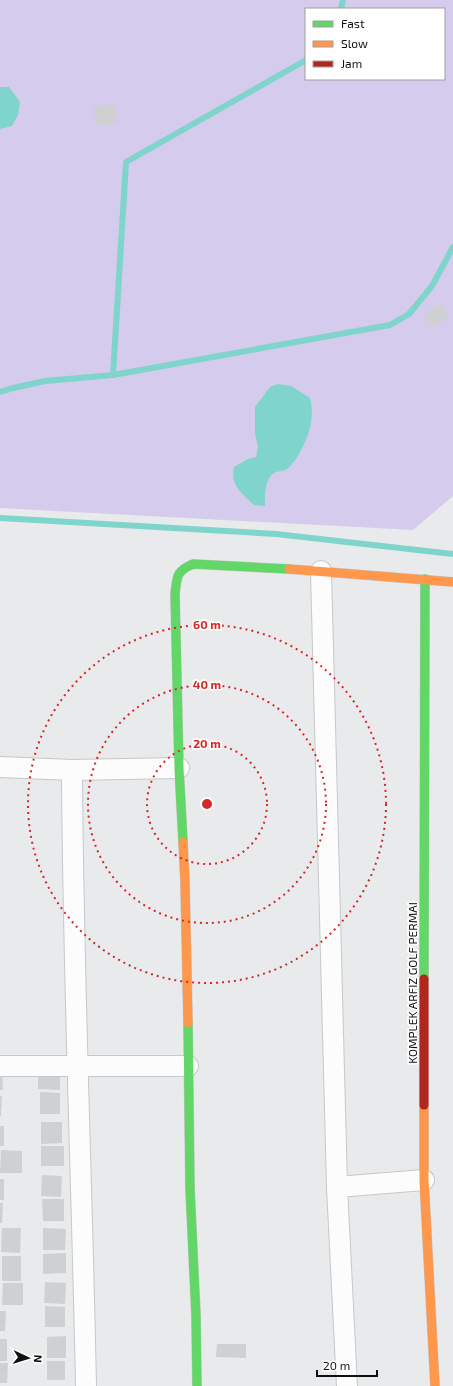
<svg xmlns="http://www.w3.org/2000/svg" width="453" height="1386" viewBox="0 0 453 1386" font-family="'Exo 2',sans-serif">
	<rect width="100%" height="100%" fill="#e8eaec"/>
	<path fill="#d5cbed" fill-rule="evenodd" d="M0 0H453V496L413 530 0 508ZM306 9H444V79H306Z"/>
	<g fill="#7fd4cb">
		<path d="M0 87H9L20 102 18 115 12 126 0 129Z"/>
		<path d="M278 384 291 386 310 398C315 418 309 436 299 454 296 459 292 465 287 469 282 472 275 470 271 476 264 484 265 497 265 506L254 505C242 493 230 486 234 467L248 459 256 457 258 447 255 434V407L270 387Z"/>
	</g>
	<g fill="none" stroke-linecap="round" stroke-linejoin="round">
		<g stroke="#7fd4cb" stroke-width="6">
			<path d="M341 9 343 0"/>
			<path d="M113 375 126 162 306 60"/>
			<path d="M0 392 13 388 45 381 113 375 390 325 409 314 432 286 453 247"/>
			<path d="M0 518 276 534 453 554"/>
		</g>
	</g>
	<g fill="#cfd0d1">
		<path d="M115 105 116 124 96 125 94 106Z"/>
		<path d="M440 304 449 317 433 328 424 315Z"/>
		<path d="M38 1068 60 1069V1090L38 1089Z"/>
		<path d="M0 1071H2L3 1090H0Z"/>
		<path d="M40 1092 60 1093V1114H40Z"/>
		<path d="M0 1096H2L1 1116H0Z"/>
		<path d="M41 1122H62V1143L41 1144Z"/>
		<rect x="0" y="1126" width="4" height="20"/>
		<rect x="41" y="1146" width="23" height="20"/>
		<path d="M1 1150 22 1151V1173H0Z"/>
		<path d="M42 1175 62 1176 61 1197 41 1196Z"/>
		<rect x="0" y="1179" width="4" height="21"/>
		<path d="M42 1199H64V1221H43Z"/>
		<path d="M0 1203H3L2 1223H0Z"/>
		<path d="M2 1228H21L20 1253 1 1252Z"/>
		<path d="M43 1228 66 1229 65 1250H43Z"/>
		<path d="M66 1253V1273L43 1274V1254Z"/>
		<rect x="2" y="1256" width="19" height="25"/>
		<path d="M45 1282 66 1283 65 1304 44 1303Z"/>
		<path d="M3 1283H23V1305H2Z"/>
		<path d="M45 1306 65 1307V1327H45Z"/>
		<path d="M0 1311H6L5 1331H0Z"/>
		<path d="M66 1336V1358H47V1337Z"/>
		<rect x="0" y="1339" width="7" height="22"/>
		<path d="M217 1344H246V1358L216 1357Z"/>
		<rect x="47" y="1361" width="18" height="19"/>
		<path d="M0 1363H8L7 1383H0Z"/>
	</g>
	<g fill="none" stroke-linecap="round" stroke-linejoin="round">
		<defs>
			<g id="street">
				<path d="M321 571 337 1187 424 1180"/>
				<path d="M0 767 72 770 179 768"/>
				<path d="M72 770C73 975 82 1181 86 1386"/>
				<path d="M0 1066H188"/>
				<path d="M337 1187 347 1386"/>
			</g>
			<g id="fast">
				<path d="M183 842 179 768 175 594C177 577 176 571 193 564L289 569"/>
				<path d="M424 979 425 579"/>
				<path d="M188 1023 190 1189 196 1316 197 1386"/>
			</g>
			<g id="slow">
				<path d="M289 569 453 582"/>
				<path d="M183 842 185 882 188 1023"/>
				<path d="M424 1105V1180L435 1386"/>
			</g>
			<path id="jam" d="M424 1105V979"/>
		</defs>
		<use href="#street" stroke="#c6c8c9" stroke-width="22"/>
		<use href="#fast" stroke="#c6c8c9" stroke-width="10"/>
		<use href="#slow" stroke="#c6c8c9" stroke-width="10"/>
		<use href="#jam" stroke="#c6c8c9" stroke-width="10"/>
		<use href="#street" stroke="#fcfcfc" stroke-width="20"/>
		<use href="#fast" stroke="#63d668" stroke-width="9"/>
		<use href="#slow" stroke="#ff974d" stroke-width="9"/>
		<use href="#jam" stroke="#b3261e" stroke-width="9"/>
	</g>
	<g fill="none" stroke="#d62828" stroke-width="2" stroke-dasharray="2 4">
		<circle cx="207" cy="804" r="60"/>
		<circle cx="207" cy="804" r="119"/>
		<circle cx="207" cy="804" r="179"/>
	</g>
	<g text-anchor="middle" dominant-baseline="central" stroke-width="3.5" stroke-linejoin="round" paint-order="stroke">
		<g font-size="12" fill="#0f1111" stroke="#fff">
			<text transform="translate(412 983) rotate(-90)">KOMPLEK ARFIZ GOLF PERMAI</text>
		</g>
	</g>
	<circle cx="207" cy="804" r="6" fill="#d62828" stroke="#fff" stroke-width="2"/>
	<g font-size="12" text-anchor="middle" font-weight="bold" fill="#d62828" stroke="#fff" stroke-width="3.5" stroke-linejoin="round" paint-order="stroke">
		<text x="207" y="629">60 m</text>
		<text x="207" y="689">40 m</text>
		<text x="207" y="748">20 m</text>
	</g>
	<rect x="305" y="8" width="140" height="72" fill="#ffffff" stroke="#9fa0a0"/>
	<rect x="313" y="21" width="20" height="6" fill="#63d668" stroke="#9fa0a0"/>
	<text x="341" y="28" font-size="12" fill="#0f1111">Fast</text>
	<rect x="313" y="41" width="20" height="6" fill="#ff974d" stroke="#9fa0a0"/>
	<text x="341" y="48" font-size="12" fill="#0f1111">Slow</text>
	<rect x="313" y="61" width="20" height="6" fill="#b3261e" stroke="#9fa0a0"/>
	<text x="341" y="68" font-size="12" fill="#0f1111">Jam</text>
	<g transform="translate(28 1358) rotate(94)" stroke="#ffffff" stroke-width="3" paint-order="stroke">
	<path d="M0-3L7 15L0 10L-7 15Z" fill="#0f1111"/>
	<text y="-6" font-size="11" font-weight="bold" text-anchor="middle" fill="#0f1111">N</text>
	</g>
	<path d="M317 1370v6h60v-6" fill="none" stroke="#0f1111" stroke-width="2"/>
	<text x="323" y="1370" font-size="12" fill="#0f1111" stroke="#ffffff" stroke-width="3" paint-order="stroke">20 m</text>
</svg>
